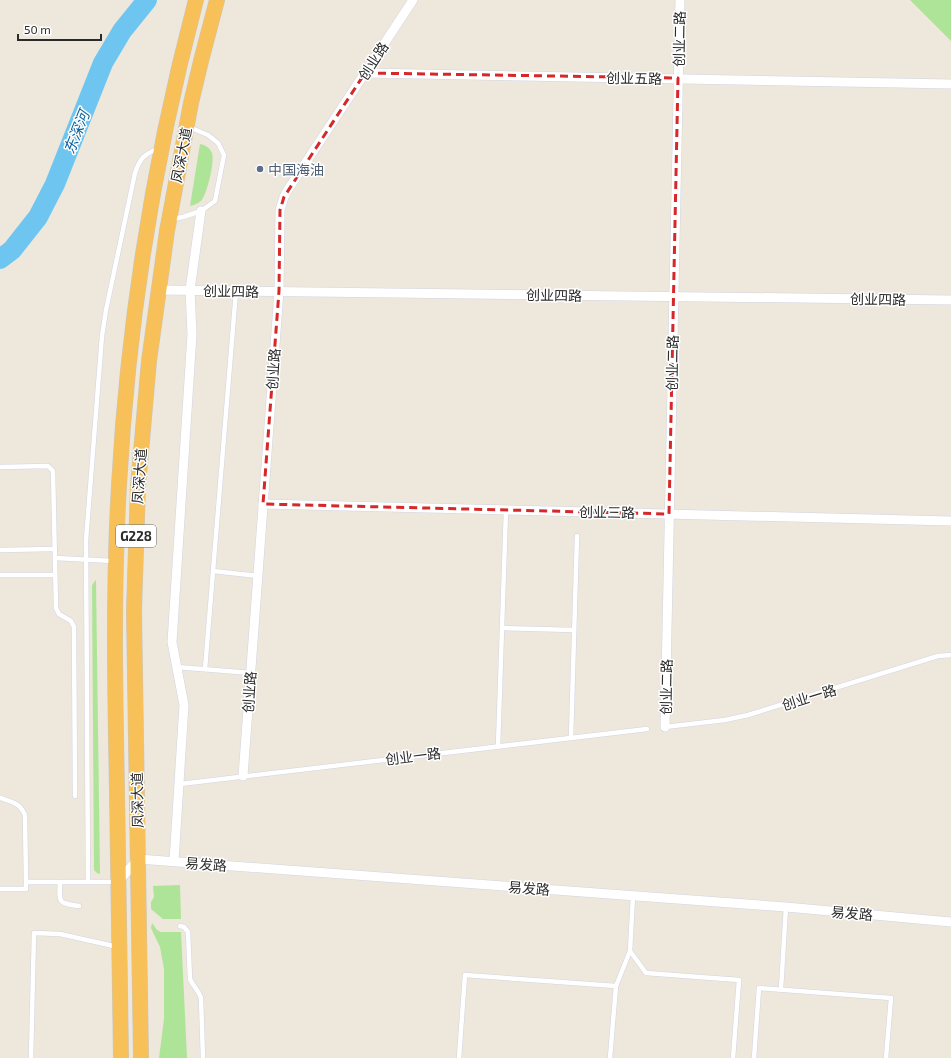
<svg xmlns="http://www.w3.org/2000/svg" width="951" height="1058" viewBox="0 0 951 1058" font-family="'Exo 2','Noto Sans SC',sans-serif">
	<rect width="100%" height="100%" fill="#ede7dc"/>
	<g fill="#aee498">
		<path d="M910 0H951V41Z"/>
		<path d="M200 144C205 145 209 147 212 153 215 161 207 194 201 201 197 204 194 205 190 206Z"/>
		<path d="M96 580 100 874 97 873 94 870 92 586 94 582Z"/>
		<path d="M180 885 181 919H163L151 909V902L154 897 153 886Z"/>
		<path d="M152 923 157 930 161 932H181L187 1058H159L164 1019V969L160 947 151 928Z"/>
	</g>
	<g fill="none" stroke-linecap="round" stroke-linejoin="round">
		<path stroke="#6ec6f0" stroke-width="20" d="M0 259 12 250 38 217 55 184 103 63 122 31 147 0"/>
		<defs>
			<g id="service">
				<path d="M172 219 183 217 201 211 215 201 224 155 218 143 208 135 189 127"/>
				<path d="M0 467 48 466 53 471 56 608 59 614 71 621 74 627 75 796"/>
				<path d="M0 550 55 549"/>
				<path d="M55 558 113 561"/>
				<path d="M213 571 258 576"/>
				<path d="M0 575H55"/>
				<path d="M502 628 574 630"/>
				<path d="M177 667 251 673"/>
				<path d="M205 669 236 291"/>
				<path d="M665 727 725 720 748 715 938 656 951 655"/>
				<path d="M571 738 577 536"/>
				<path d="M498 746 506 510"/>
				<path d="M180 784 647 729"/>
				<path d="M0 798C12 802 20 803 25 815L26 882"/>
				<path d="M60 882C59 903 58 903 79 906"/>
				<path d="M88 882 86 540 102 336 106 310 135 173C140 158 144 154 160 148"/>
				<path d="M0 889H26V882H116"/>
				<path d="M180 926 184 927 188 932 190 979C193 986 199 991 201 998L203 1058"/>
				<path d="M630 951 646 973 739 980 733 1058"/>
				<path d="M781 989 786 907"/>
				<path d="M31 1058 34 933 60 934 118 947"/>
				<path d="M459 1058 465 975 616 986"/>
				<path d="M610 1058 616 986 630 951 633 896"/>
				<path d="M754 1058 759 988 891 998 886 1058"/>
			</g>
			<g id="minor">
				<path d="M365 73 951 84"/>
				<path d="M158 290 951 300"/>
				<path d="M263 504 951 521"/>
				<path d="M665 727 680 0"/>
				<path d="M243 776 279 291 280 210 284 197 289 188 413 0"/>
				<path d="M174 861 184 705 172 642 192 334 190 290 201 211"/>
				<path d="M118 882 138 859 786 907 951 922"/>
			</g>
			<g id="trunk">
				<path d="M121 1058C120 969 118 880 117 790 115 689 113 587 119 485 128 322 154 158 196 0"/>
				<path d="M141 1058 134 611 138 486 149 361 167 231 191 103 201 61 217 0"/>
			</g>
		</defs>
		<use href="#service" stroke="#d2d4e3" stroke-width="5.5"/>
		<use href="#minor" stroke="#d2d4e3" stroke-width="10"/>
		<use href="#trunk" stroke="#c8c8c8" stroke-width="16"/>
		<use href="#service" stroke="#fff" stroke-width="4.5"/>
		<use href="#minor" stroke="#fff" stroke-width="9"/>
		<use href="#trunk" stroke="#f8c058" stroke-width="15"/>
	</g>
	<path fill="none" stroke="#d62828" stroke-width="3" stroke-dasharray="8 5" stroke-linejoin="round" d="M365 73 678 78 669 514 263 504 279 291 280 210 284 197Z"/>
	<circle fill="#5c6f8a" stroke="#fff" stroke-width="1.5" cx="260" cy="169" r="4"/>
	<g text-anchor="middle" dominant-baseline="central" stroke-width="3" stroke-linejoin="round" paint-order="stroke">
		<rect fill="#fff" stroke="#6b6b6b" stroke-width="1" x="116" y="525" width="40" height="22" rx="3"/>
		<g font-size="13" font-weight="bold" fill="#2b2b2b">
			<text x="136" y="536">G228</text>
		</g>
		<g font-size="14" fill="#2b2b2b" stroke="#fff">
			<text transform="translate(679 39) rotate(-89)">创业二路</text>
			<text transform="translate(373 61) rotate(-57)">创业路</text>
			<text transform="translate(634 78) rotate(1)">创业五路</text>
			<text transform="translate(181 155) rotate(-79)">凤深大道</text>
			<text transform="translate(231 291) rotate(1)">创业四路</text>
			<text transform="translate(554 295) rotate(1)">创业四路</text>
			<text transform="translate(878 299) rotate(1)">创业四路</text>
			<text transform="translate(672 363) rotate(-89)">创业二路</text>
			<text transform="translate(273 369) rotate(-86)">创业路</text>
			<text transform="translate(139 476) rotate(-86)">凤深大道</text>
			<text transform="translate(607 512) rotate(1)">创业三路</text>
			<text transform="translate(666 687) rotate(-89)">创业二路</text>
			<text transform="translate(249 692) rotate(-86)">创业路</text>
			<text transform="translate(809 697) rotate(-17)">创业一路</text>
			<text transform="translate(413 756) rotate(-7)">创业一路</text>
			<text transform="translate(137 800) rotate(-91)">凤深大道</text>
			<text transform="translate(206 864) rotate(4)">易发路</text>
			<text transform="translate(529 888) rotate(4)">易发路</text>
			<text transform="translate(852 913) rotate(5)">易发路</text>
		</g>
		<g font-size="14" fill="#4e5e75" stroke="#fff" text-anchor="start">
			<text x="268" y="169">中国海油</text>
		</g>
		<g font-size="15" font-style="italic" fill="#0c639d" stroke="#fff">
			<text transform="translate(76 132) rotate(-68)">东深河</text>
		</g>
	</g>
	<path d="M18 34v6h83v-6" fill="none" stroke="#2b2b2b" stroke-width="2"/>
	<text x="24" y="34" font-size="12" fill="#2b2b2b" stroke="#ffffff" stroke-width="3" paint-order="stroke">50 m</text>
</svg>
